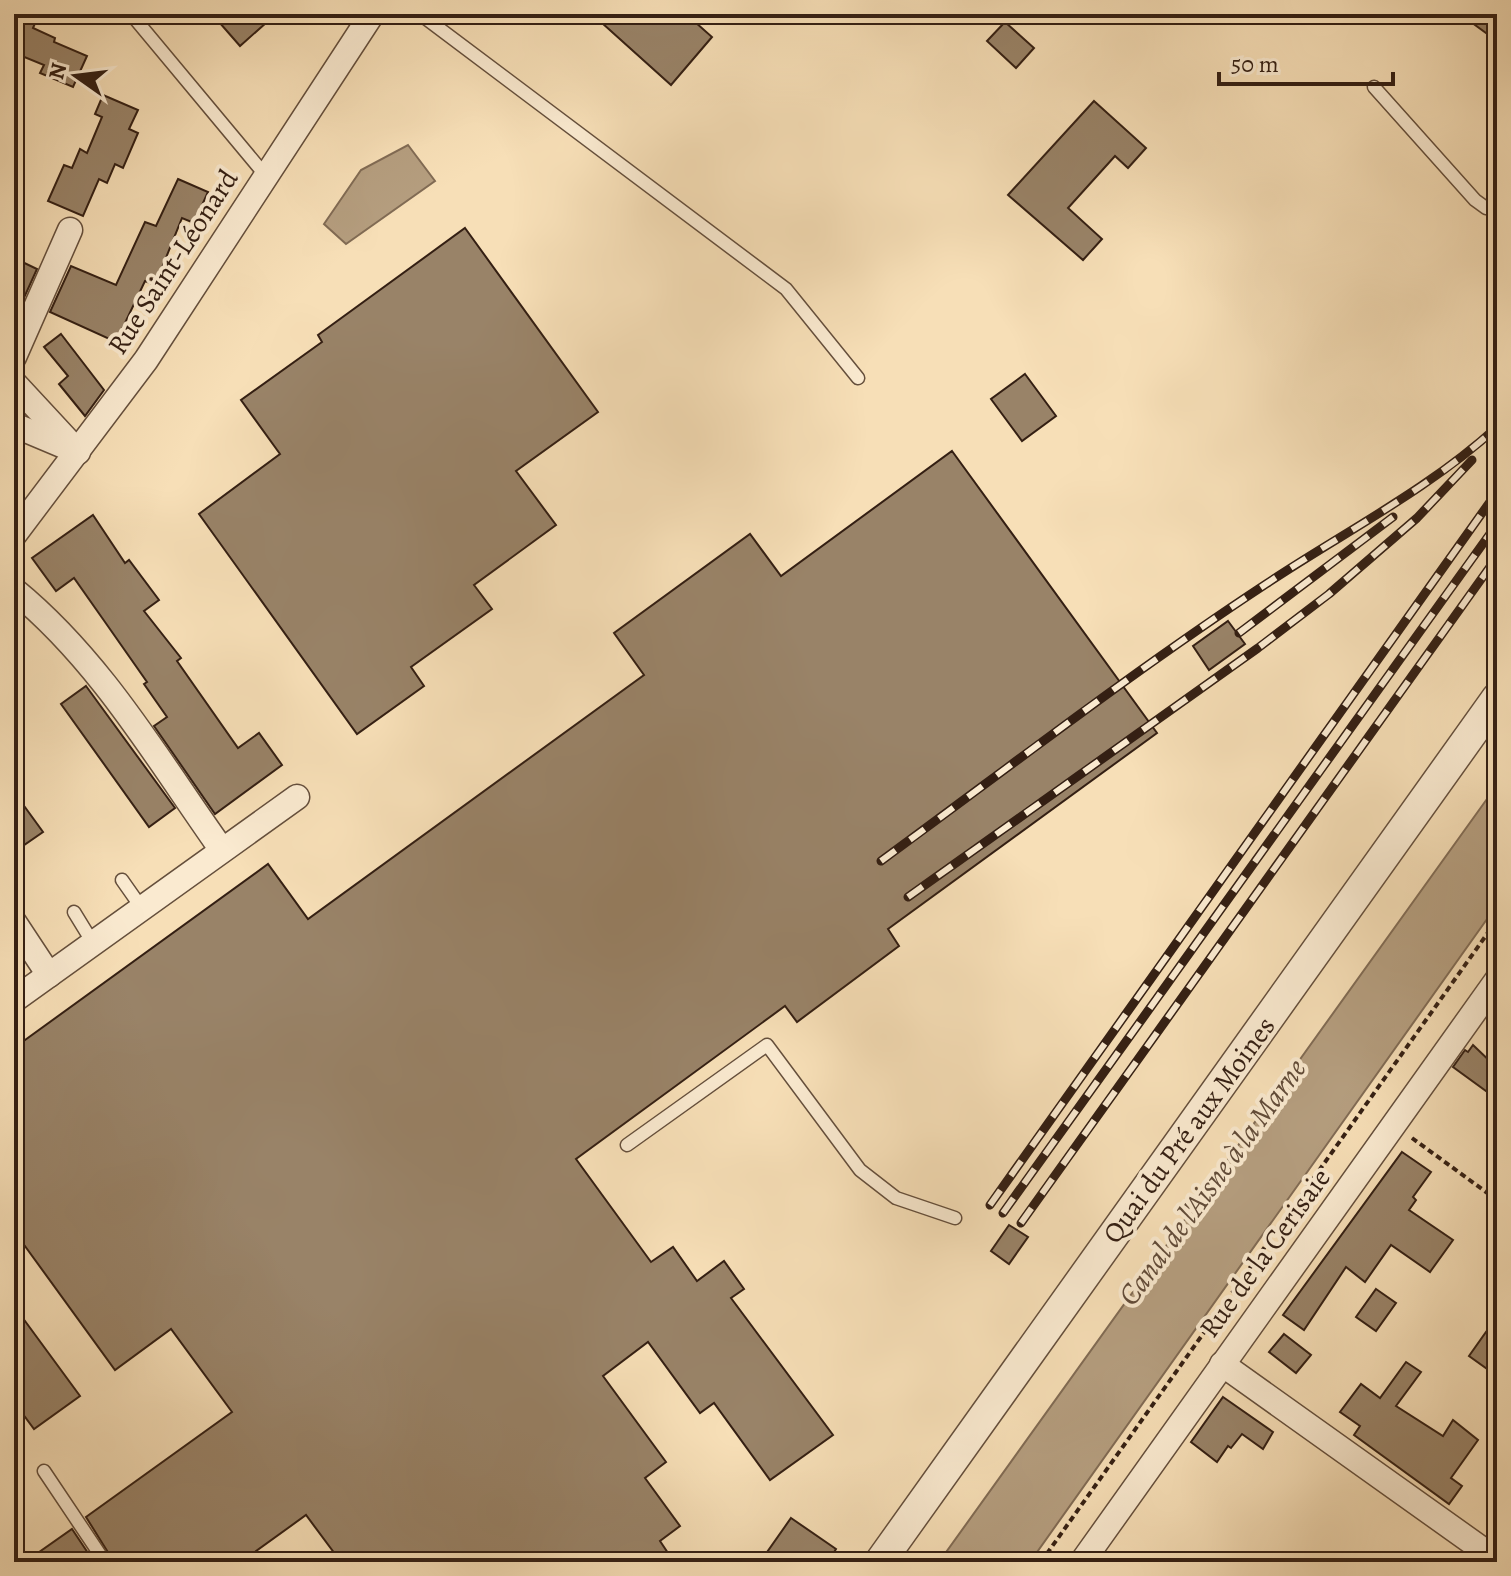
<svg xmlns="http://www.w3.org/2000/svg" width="1511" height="1576" viewBox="0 0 1511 1576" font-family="Alegreya,serif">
	<rect width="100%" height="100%" fill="#f7dfb7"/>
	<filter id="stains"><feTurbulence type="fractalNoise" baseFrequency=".0025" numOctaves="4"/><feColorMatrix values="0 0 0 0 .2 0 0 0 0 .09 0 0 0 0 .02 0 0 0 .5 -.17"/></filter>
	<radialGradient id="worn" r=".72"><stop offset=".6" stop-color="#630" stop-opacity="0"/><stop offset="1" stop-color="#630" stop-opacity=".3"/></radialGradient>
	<g fill="#b59e7f" stroke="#816b54" stroke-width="2">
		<path d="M408 145 435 181 346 244 324 224 361 170Z"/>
		<path d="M1497 785V905L1030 1562H939Z"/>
	</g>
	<g fill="#998368" stroke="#341f13" stroke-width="2">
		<path d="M14 14H22L36 21 33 28 55 38 54 42 87 56 73 87 40 73 44 65 22 56 14 74Z"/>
		<path d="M212 14H276L240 46Z"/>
		<path d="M592 14H686L712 37 671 85Z"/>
		<path d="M1460 14H1497V41Z"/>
		<path d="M1005 22 1034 48 1016 68 987 41Z"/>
		<path d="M103 95 138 110 129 129 138 133 123 168 115 164 107 183 99 179 83 216 48 201 64 165 72 168 80 149 87 153 102 117 95 114Z"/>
		<path d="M1094 101 1146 148 1128 168 1115 156 1068 208 1102 239 1083 260 1008 195Z"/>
		<path d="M178 179 208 192 194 223 182 218 155 285 145 281 116 342 50 312 71 266 116 285 145 222 156 226Z"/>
		<path d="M465 228 598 412 516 471 556 525 474 585 492 609 411 667 424 686 357 734 199 514 280 454 241 400 322 342 318 335Z"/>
		<path d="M14 258 37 269 23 300 14 296Z"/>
		<path d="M61 334 104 390 85 416 59 384 68 376 44 347Z"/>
		<path d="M1025 374 1056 416 1022 441 991 399Z"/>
		<path d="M952 451 1157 733 888 929 899 946 797 1022 785 1006 576 1159 651 1262 673 1247 697 1281 724 1261 744 1289 731 1298 833 1435 770 1480 714 1403 700 1413 648 1342 603 1376 666 1462 645 1478 680 1526 660 1541 674 1562H341L306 1515 241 1562H114L86 1517 232 1412 171 1329 115 1370 14 1231V1048L268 864 308 919 644 675 614 633 750 534 781 576Z"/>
		<path d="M93 515 125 563 129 560 159 600 144 611 181 658 177 661 238 748 259 733 282 765 215 814 154 726 167 717 144 684 147 682 105 622 74 578 56 591 32 558Z"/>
		<path d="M1228 621 1245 644 1209 670 1193 646Z"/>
		<path d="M86 686 175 808 149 827 61 704Z"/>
		<path d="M14 792 43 832 14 852Z"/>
		<path d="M1473 1045 1497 1068V1099L1453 1067 1465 1050 1468 1052Z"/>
		<path d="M1402 1152 1431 1172 1413 1197 1416 1200 1409 1210 1453 1240 1430 1272 1391 1245 1365 1282 1346 1267 1304 1330 1283 1315Z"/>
		<path d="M1009 1225 1028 1237 1009 1264 991 1251Z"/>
		<path d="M1376 1289 1396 1303 1376 1331 1356 1317Z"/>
		<path d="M14 1306 80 1396 34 1429 14 1402Z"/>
		<path d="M1486 1332 1497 1341V1376L1469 1356Z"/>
		<path d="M1284 1334 1311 1355 1296 1373 1269 1352Z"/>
		<path d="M1406 1362 1421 1372 1396 1406 1443 1436 1453 1420 1478 1440 1451 1478 1462 1486 1449 1504 1354 1435 1360 1426 1340 1412 1361 1384 1380 1398Z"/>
		<path d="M1223 1397 1273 1432 1263 1449 1242 1434 1231 1448 1228 1446 1217 1462 1191 1442Z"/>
		<path d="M791 1518 836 1549 828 1562H760Z"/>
		<path d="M72 1529 94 1562H25Z"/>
	</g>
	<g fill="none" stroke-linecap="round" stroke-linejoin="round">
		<defs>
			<g id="service">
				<path d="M131 14 266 176"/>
				<path d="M420 14 786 289 858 378"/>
				<path d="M1374 87 1475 200 1486 208 1497 209"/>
				<path d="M122 880 141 907"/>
				<path d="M74 912 93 943"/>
				<path d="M627 1145 767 1045 860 1170 896 1198 955 1218"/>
				<path d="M44 1471 105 1562"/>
			</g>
			<g id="minor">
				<path d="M14 357 70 230"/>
				<path d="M14 383 78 452"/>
				<path d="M14 425 71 449"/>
				<path d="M14 535 146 360 372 14"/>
				<path d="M14 590C101 661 158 760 222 850"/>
				<path d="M14 922 49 975"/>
				<path d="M14 1000 297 797"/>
				<path d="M1222 1364 1497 1560"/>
				<path d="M1082 1562 1497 980"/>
			</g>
			<path id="tertiary" d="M880 1562 1497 698"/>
		</defs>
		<use href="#service" stroke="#654f3c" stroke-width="15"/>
		<use href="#minor" stroke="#654f3c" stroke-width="27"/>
		<use href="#tertiary" stroke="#654f3c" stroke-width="33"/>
		<g stroke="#341f13" stroke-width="4" stroke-dasharray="6 4" stroke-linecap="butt">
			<path d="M1412 1138 1497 1200"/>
			<path d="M1041 1562 1497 920"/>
		</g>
		<use href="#service" stroke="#faead0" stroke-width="12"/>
		<use href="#minor" stroke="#faead0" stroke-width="24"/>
		<use href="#tertiary" stroke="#faead0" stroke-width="30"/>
		<defs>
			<g id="rail">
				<path d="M1239 633 1393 517"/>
				<path d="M881 861C1008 768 1135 670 1266 584 1344 532 1428 490 1497 427"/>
				<path d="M908 897 1258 648 1329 594 1417 518 1472 460"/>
				<path d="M990 1205 1497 492"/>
				<path d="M1003 1213 1497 524"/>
				<path d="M1021 1223 1497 557"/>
			</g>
		</defs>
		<use href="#rail" stroke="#341f13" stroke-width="9"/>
		<use href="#rail" stroke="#faead0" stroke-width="6" stroke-dasharray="18" stroke-linecap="butt"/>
	</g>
	<g text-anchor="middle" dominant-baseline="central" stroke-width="8" stroke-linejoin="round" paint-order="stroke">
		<g font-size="28" fill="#341f13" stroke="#faead0">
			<text transform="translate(173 262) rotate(-57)">Rue Saint-Léonard</text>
			<text transform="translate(1189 1130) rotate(-54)">Quai du Pré aux Moines</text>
			<text transform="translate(1265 1253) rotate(-54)">Rue de la Cerisaie</text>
		</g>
		<g font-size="30" font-style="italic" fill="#614b39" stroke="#faead0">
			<text transform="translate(1212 1182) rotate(-54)">Canal de l'Aisne à la Marne</text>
		</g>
	</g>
	<rect width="1511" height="1576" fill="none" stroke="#f7dfb7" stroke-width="48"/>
	<rect x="16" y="16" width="1479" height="1544" fill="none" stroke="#341f13" stroke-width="4"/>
	<rect x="24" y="24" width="1463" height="1528" fill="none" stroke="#341f13" stroke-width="2"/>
	<g transform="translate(76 76) rotate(284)" stroke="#faead0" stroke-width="6" paint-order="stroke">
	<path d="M0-6L14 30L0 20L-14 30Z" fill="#341f13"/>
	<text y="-12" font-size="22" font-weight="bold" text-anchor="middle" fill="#341f13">N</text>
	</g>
	<path d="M1219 72v12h174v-12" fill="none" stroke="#341f13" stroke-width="4"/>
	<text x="1231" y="72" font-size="24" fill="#341f13" stroke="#faead0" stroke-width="6" paint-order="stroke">50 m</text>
	<rect width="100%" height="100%" filter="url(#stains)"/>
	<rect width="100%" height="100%" fill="url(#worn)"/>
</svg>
